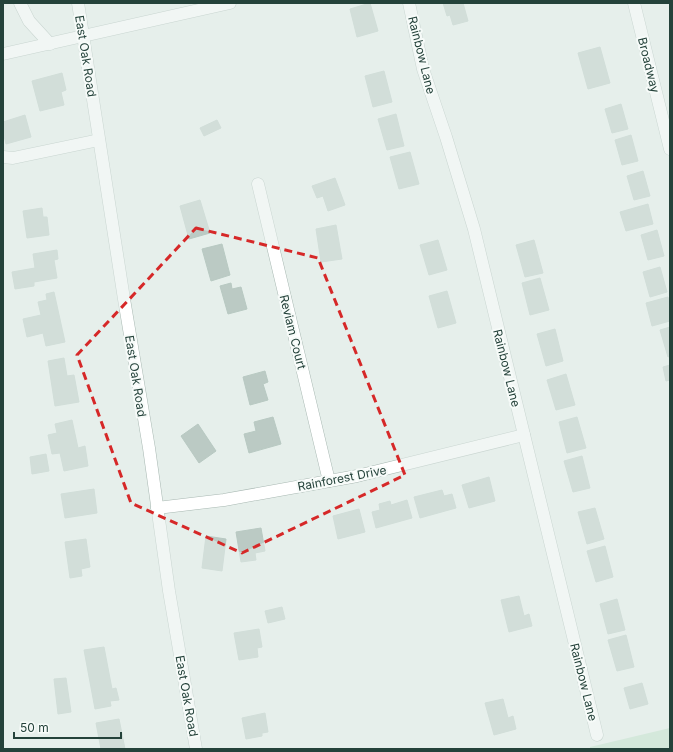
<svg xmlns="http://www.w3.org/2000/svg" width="673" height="752" viewBox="0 0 673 752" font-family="Inter,sans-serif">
	<rect width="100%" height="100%" fill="#e6efeb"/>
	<path fill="#bfe0c8" d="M670 728V749H590V747Z"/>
	<g fill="#bbcac4" stroke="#b8c9c2">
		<path d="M370 3 378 31 357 37 350 9Z"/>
		<path d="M443 3H463L468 21 453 25 450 15 447 16Z"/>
		<path d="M600 47 610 83 588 89 578 53Z"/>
		<path d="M384 71 392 102 373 107 365 76Z"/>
		<path d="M62 73 66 90 61 92 64 105 40 111 32 81Z"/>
		<path d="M621 104 628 129 612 133 605 109Z"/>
		<path d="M396 114 404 146 387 150 378 119Z"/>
		<path d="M25 115 31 137 6 144 3 132V122Z"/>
		<path d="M217 120 221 128 204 136 200 128Z"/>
		<path d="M631 135 638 161 622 165 615 140Z"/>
		<path d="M410 152 419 184 399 189 390 157Z"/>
		<path d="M643 171 650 196 634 200 627 176Z"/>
		<path d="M335 178 345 205 328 211 323 196 317 198 312 186Z"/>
		<path d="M200 200 210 233 189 239 180 206Z"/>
		<path d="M648 204 653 224 626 231 620 212Z"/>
		<path d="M42 208 43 217H47L49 235 27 238 23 211Z"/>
		<path d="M336 225 342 259 321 262 316 229Z"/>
		<path d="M657 230 664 256 648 260 641 235Z"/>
		<path d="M438 240 447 270 429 275 420 245Z"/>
		<path d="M534 240 543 273 525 277 516 245Z"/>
		<path d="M222 244 230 275 211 281 202 249Z"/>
		<path d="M57 250 58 259 54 260 57 278 34 282V286L15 289 12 272 35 268 33 254Z"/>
		<path d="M660 267 667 292 650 297 643 272Z"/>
		<path d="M540 278 549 310 530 315 522 283Z"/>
		<path d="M231 283 232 289 241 287 247 309 228 314 220 286Z"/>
		<path d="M447 291 456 323 438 328 429 296Z"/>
		<path d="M54 292 65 342 46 346 43 333 27 337 23 319 41 315 38 302 47 300 46 294Z"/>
		<path d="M668 297 670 305V321L652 326 646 303Z"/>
		<path d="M670 327V356L668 357 660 330Z"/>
		<path d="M555 329 563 361 546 366 537 334Z"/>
		<path d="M64 358 67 376 74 375 79 402 55 406 48 361Z"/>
		<path d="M670 365V380L666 381 663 367Z"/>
		<path d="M265 371 268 382 263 384 268 400 250 405 243 377Z"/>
		<path d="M566 374 575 405 556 410 547 380Z"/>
		<path d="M273 417 281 444 249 453 244 434 256 431 254 422Z"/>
		<path d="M577 417 586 448 567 453 559 422Z"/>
		<path d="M72 420 78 448 85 446 88 466 64 471 60 453 52 454 48 435 57 433 55 424Z"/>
		<path d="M198 424 216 451 199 463 181 436Z"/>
		<path d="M46 454 49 471 32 474 30 457Z"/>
		<path d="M582 456 590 488 573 492 564 461Z"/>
		<path d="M489 477 495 501 469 508 462 485Z"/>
		<path d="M94 489 97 513 65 518 61 494Z"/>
		<path d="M442 490 444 496 452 494 456 508 420 518 414 497Z"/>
		<path d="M407 500 412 518 376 528 372 512 380 510 379 504 390 501 391 505Z"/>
		<path d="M595 508 604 539 587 544 578 512Z"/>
		<path d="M359 509 365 532 338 539 333 516Z"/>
		<path d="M261 528 265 551 255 553 256 560 241 562 236 532Z"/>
		<path d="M206 536 226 539 222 571 202 568Z"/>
		<path d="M86 539 90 567 81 569 82 576 70 578 65 542Z"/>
		<path d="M605 546 613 577 596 582 587 551Z"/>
		<path d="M519 596 524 616 529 614 532 626 509 632 501 600Z"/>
		<path d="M617 599 625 630 608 634 600 604Z"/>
		<path d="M282 607 285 619 268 623 265 611Z"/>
		<path d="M259 629 262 647 257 648 258 657 239 660 234 633Z"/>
		<path d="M626 635 634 667 617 671 608 640Z"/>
		<path d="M104 647 112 689 116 688 119 700 110 701 111 706 95 709 84 650Z"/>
		<path d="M66 678 71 712 58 714 54 679Z"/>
		<path d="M642 683 648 704 630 709 624 688Z"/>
		<path d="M503 699 508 718 513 716 516 729 494 735 485 703Z"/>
		<path d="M265 713 268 732 262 733V736L246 739 242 718Z"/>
		<path d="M119 719 125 749H101L96 723Z"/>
	</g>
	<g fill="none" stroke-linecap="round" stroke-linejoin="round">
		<defs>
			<g id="minor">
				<path d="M20 3 29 21 50 44"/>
				<path d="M78 3 124 299 149 448 169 591 196 749"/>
				<path d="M409 3 423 69 446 137 474 229 597 735"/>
				<path d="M634 3 670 149"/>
				<path d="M3 54 230 3"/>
				<path d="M3 157 13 158 99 140"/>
				<path d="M258 184 329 481"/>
				<path d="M157 508 224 500 357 476 524 435"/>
			</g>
		</defs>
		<use href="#minor" stroke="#a8b8b2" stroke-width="13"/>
		<use href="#minor" stroke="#fff" stroke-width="12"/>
	</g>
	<path d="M0 0H673V752H0ZM196 228 318 258 405 475 242 553 131 503 77 355Z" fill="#e6efeb" fill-opacity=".55" fill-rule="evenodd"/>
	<path fill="none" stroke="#d62828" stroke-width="3" stroke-dasharray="8 5" stroke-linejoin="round" d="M196 228 318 258 405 475 242 553 131 503 77 355Z"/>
	<g text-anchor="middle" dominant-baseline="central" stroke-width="4" stroke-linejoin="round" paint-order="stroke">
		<g font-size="12" fill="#24423a" stroke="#f7fbf9">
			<text transform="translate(422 55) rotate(76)">Rainbow Lane</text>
			<text transform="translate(86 56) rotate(81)">East Oak Road</text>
			<text transform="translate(649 65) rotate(76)">Broadway</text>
			<text transform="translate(293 332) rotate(76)">Reviam Court</text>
			<text transform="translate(507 368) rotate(76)">Rainbow Lane</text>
			<text transform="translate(136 376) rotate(81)">East Oak Road</text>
			<text transform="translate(342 478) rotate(-11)">Rainforest Drive</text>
			<text transform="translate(584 682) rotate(76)">Rainbow Lane</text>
			<text transform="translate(187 696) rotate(80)">East Oak Road</text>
		</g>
	</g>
	<rect width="673" height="752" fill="none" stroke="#24423a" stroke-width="8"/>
	<path d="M14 732v6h107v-6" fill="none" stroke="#24423a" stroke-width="2"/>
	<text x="20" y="732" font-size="12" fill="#24423a" stroke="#f7fbf9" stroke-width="3" paint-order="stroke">50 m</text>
</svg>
